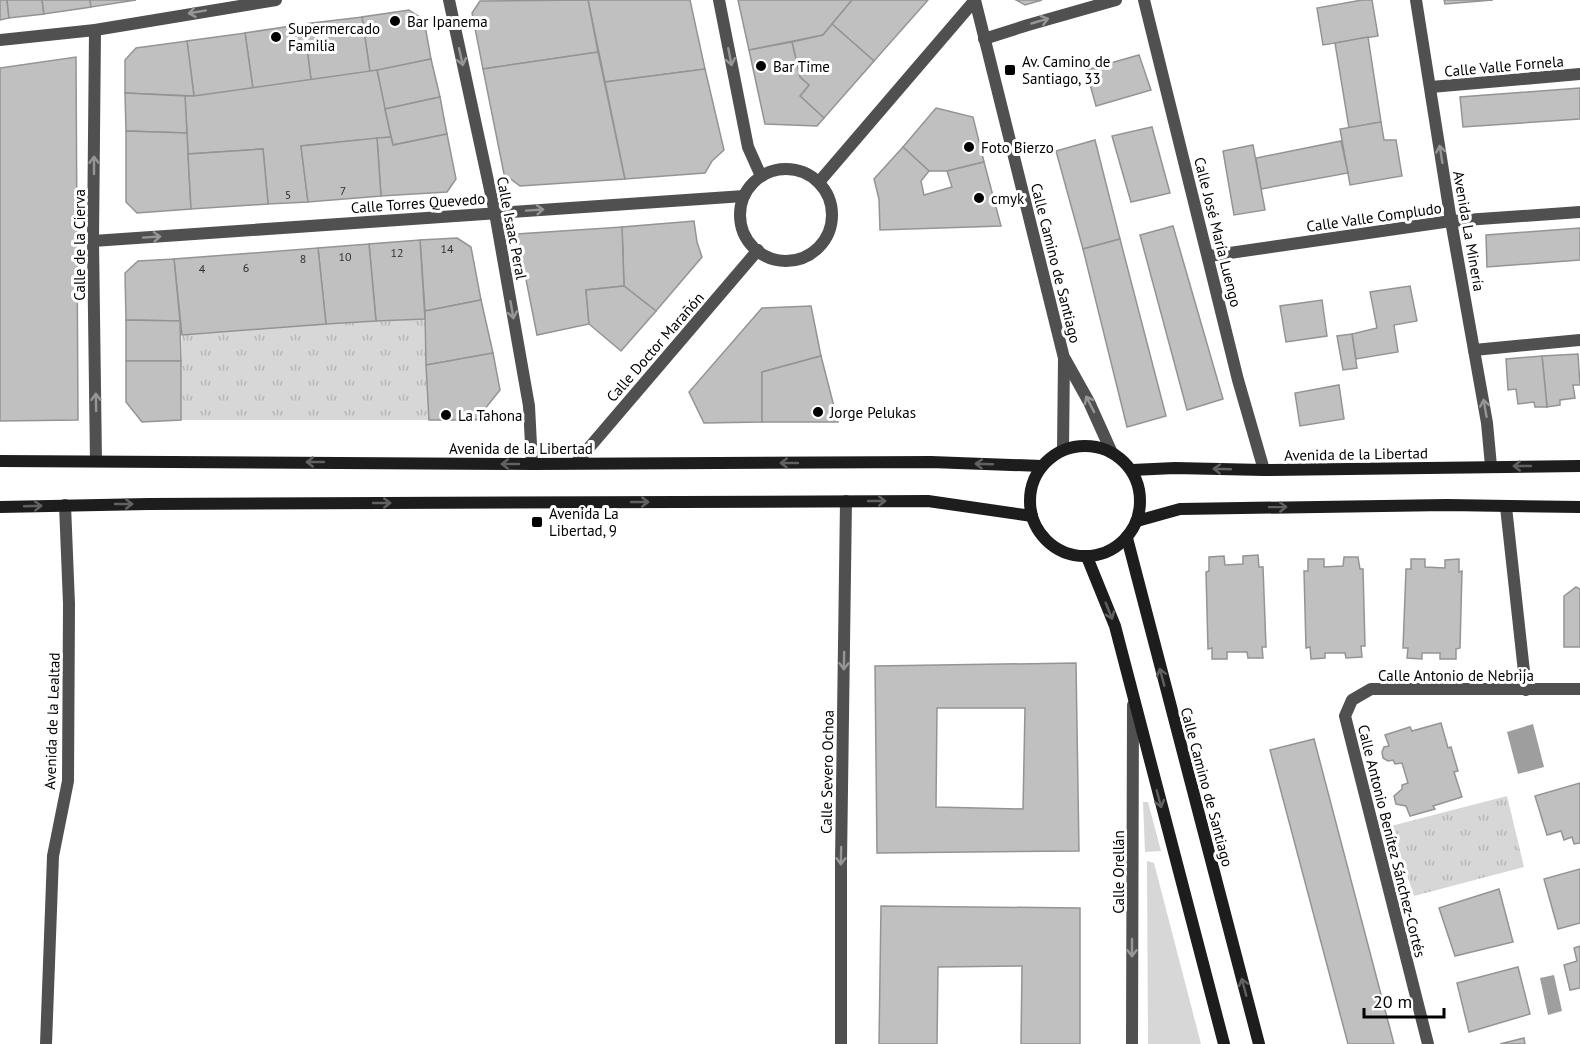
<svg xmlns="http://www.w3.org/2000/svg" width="1580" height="1044" viewBox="0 0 1580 1044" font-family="'PT Sans',sans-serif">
	<defs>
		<pattern id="grass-tufts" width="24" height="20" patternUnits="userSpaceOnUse" patternTransform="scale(1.5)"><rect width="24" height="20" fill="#d7d7d7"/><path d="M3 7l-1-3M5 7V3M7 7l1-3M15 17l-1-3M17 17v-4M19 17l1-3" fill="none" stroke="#b7b7b7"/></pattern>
	</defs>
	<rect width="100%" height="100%" fill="#fff"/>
	<g fill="url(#grass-tufts)">
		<path d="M425 319 429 420H181L182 335 326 324Z"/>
		<path d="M1507 796 1524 867 1414 896 1391 826Z"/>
	</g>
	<g fill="#d7d7d7">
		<path d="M1143 802H1148L1161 851 1145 852Z"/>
		<path d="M1147 861 1154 863 1201 1044H1148Z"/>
	</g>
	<g fill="#9e9e9e">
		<path d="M1533 724 1544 767 1518 774 1507 732Z"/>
		<path d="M1554 975 1562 1011 1548 1015 1540 978Z"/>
	</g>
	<g fill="#c0c0c0" stroke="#949494" stroke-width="1.5" fill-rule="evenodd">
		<path d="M0 0H7L9 18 0 20Z"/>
		<path d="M7 0H42L44 14 9 18Z"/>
		<path d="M42 0H90L91 7 44 14Z"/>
		<path d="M90 0H136L91 7Z"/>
		<path d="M588 0H690L705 69 605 82Z"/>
		<path d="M588 0 598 52 483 69 472 13 480 1Z"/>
		<path d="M738 0H852L823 35 749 50Z"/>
		<path d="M852 0H928L874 61 832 24Z"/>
		<path d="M1016 0H1042L1025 5Z"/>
		<path d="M1362 0H1372L1378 36 1323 45 1317 8Z"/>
		<path d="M1444 0H1493L1445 4Z"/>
		<path d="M409 10 424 20 431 59 370 72 362 17Z"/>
		<path d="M362 17 370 72 311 80 304 24Z"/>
		<path d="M304 24 311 80 253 89 245 33Z"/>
		<path d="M832 24 874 61 824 118 800 96 809 85 800 77 792 42 823 35Z"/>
		<path d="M245 33 253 89 194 96 187 41Z"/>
		<path d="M1368 37 1381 122 1349 128 1335 43Z"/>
		<path d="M187 41 194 96 125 93V60L136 48Z"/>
		<path d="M792 42 800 77 809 85 800 96 824 118 817 126 765 124 749 50Z"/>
		<path d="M598 52 625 179 520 186 504 174 483 69Z"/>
		<path d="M1139 55 1151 90 1096 106 1086 70Z"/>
		<path d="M76 57 78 420 0 421V68Z"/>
		<path d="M431 59 440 97 385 109 377 70Z"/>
		<path d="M705 69 724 150 712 161 705 173 625 179 605 82Z"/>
		<path d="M377 70 391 137 301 146 308 202 268 204 263 149 188 154 185 96H194Z"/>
		<path d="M1580 88V119L1463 127 1460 97Z"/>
		<path d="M125 93 185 96 187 133 126 131Z"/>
		<path d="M440 97 447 134 393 145 385 109Z"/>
		<path d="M936 108 973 117 984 162 947 171H929L903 147Z"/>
		<path d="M1381 122 1384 140H1396L1402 176 1350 185 1340 129Z"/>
		<path d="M1152 127 1170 193 1131 202 1112 136Z"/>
		<path d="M126 131 187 133 191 209 137 213 126 202Z"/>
		<path d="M447 134 456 179 447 192 381 196 377 138 391 137 393 145Z"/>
		<path d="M377 138 381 196 308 202 301 146Z"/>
		<path d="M1095 140 1120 239 1083 249 1056 151Z"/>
		<path d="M1341 141 1348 173 1261 189 1256 158Z"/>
		<path d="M1253 145 1265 210 1234 215 1223 151Z"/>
		<path d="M903 147 929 171 921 181 924 195 952 187 947 171 984 162 1001 226 880 230 879 199 874 179Z"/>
		<path d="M263 149 268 204 191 209 188 154Z"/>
		<path d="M694 221 697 242 702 257 656 311 624 286 622 227Z"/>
		<path d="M1173 226 1223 399 1187 410 1140 235Z"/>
		<path d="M622 227 624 286 586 290 589 324 537 335 517 234Z"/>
		<path d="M1580 228V260L1487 267 1486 235Z"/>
		<path d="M457 238 471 247 481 300 425 311 420 240Z"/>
		<path d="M1120 239 1166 416 1127 427 1083 249Z"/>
		<path d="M420 240 425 319 376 321 369 244Z"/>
		<path d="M369 244 376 321 326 324 318 248Z"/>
		<path d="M318 248 326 324 182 335 174 259Z"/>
		<path d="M174 259 180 321 126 320 125 273 138 261Z"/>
		<path d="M624 286 656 311 621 351 589 324 586 290Z"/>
		<path d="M1410 286 1417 321 1394 325 1398 352 1356 359 1352 334 1377 328 1370 292Z"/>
		<path d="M481 300 493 353 426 365 425 311Z"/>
		<path d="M1322 300 1327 336 1286 342 1280 306Z"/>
		<path d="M811 306 821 356 762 372V422L704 423 689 392 762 308Z"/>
		<path d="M126 320 180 321 181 361H126Z"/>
		<path d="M1352 334 1357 368 1343 370 1337 336Z"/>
		<path d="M493 353 500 390 476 420H429L426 365Z"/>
		<path d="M1578 354 1580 385H1573L1575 398 1560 400V405L1547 407 1542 356Z"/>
		<path d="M821 356 838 422H762V372Z"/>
		<path d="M1542 356 1547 407H1535L1534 402 1518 404 1516 389 1508 390 1506 359Z"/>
		<path d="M126 361H181V420L142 422 126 402Z"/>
		<path d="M1339 385 1344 419 1300 426 1295 393Z"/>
		<path d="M1258 555 1259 567H1263L1266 647H1262L1263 658H1248L1247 652H1227V659H1212V648L1208 649 1206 572 1209 571V557L1224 556 1225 565 1243 564V556Z"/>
		<path d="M1344 557H1358L1360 569H1363L1365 646H1361L1362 657 1346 658 1345 653H1325V658L1311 659 1310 647 1306 648 1304 571H1308V559H1324V567L1343 566Z"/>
		<path d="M1411 559H1425V567L1445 568V560L1459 559V572L1462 571 1460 648 1456 649V659H1440V653H1422V659L1407 658 1408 648H1403L1406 569H1411Z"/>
		<path d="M1576 587 1580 589V647H1564V596Z"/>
		<path d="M1076 663 1079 851 877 853 875 666ZM937 708H1025L1023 809 936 807Z"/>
		<path d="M1441 723 1448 748 1451 747 1458 771 1454 772 1462 797 1433 806 1435 809 1410 816 1406 806 1396 804 1394 796 1402 789V785L1408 783 1402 763 1395 764 1393 760 1388 761 1383 758 1382 752 1384 747 1389 746 1385 735 1410 727 1412 731Z"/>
		<path d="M1314 739 1394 1044H1348L1270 750Z"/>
		<path d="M1580 783V843L1574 844 1572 837 1564 840 1561 831 1547 835 1535 796Z"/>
		<path d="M1580 869V923L1558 929 1544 879Z"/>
		<path d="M1499 889 1513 942 1455 956 1439 908Z"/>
		<path d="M881 906 1080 908V1044H1021L1022 966 938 967 937 1044H879Z"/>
		<path d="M1580 946V988L1570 990 1564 965 1577 961 1574 948Z"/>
		<path d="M1518 967 1530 1014 1469 1032 1457 983Z"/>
		<path d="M1524 1038 1525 1044H1500Z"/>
	</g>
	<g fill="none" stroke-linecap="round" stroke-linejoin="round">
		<g stroke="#505050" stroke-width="12">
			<path d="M449 0 495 213 529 406 532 464"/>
			<path d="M719 0 748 147 761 176"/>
			<path d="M1144 0 1238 380 1264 470"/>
			<path d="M1416 0 1451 221 1487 423 1491 466"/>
			<path d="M95 30 93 241 96 461"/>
			<path d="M984 39 1028 25 1116 0"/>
			<path d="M0 40 95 30 276 0"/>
			<path d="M1431 87 1580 74"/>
			<circle cx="786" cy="215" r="46"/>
			<path d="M819 182 975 0"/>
			<path d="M93 241 744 196"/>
			<path d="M1209 256 1451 221 1580 212"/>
			<path d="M1474 350 1580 340"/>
			<path d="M576 463 758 250"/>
			<path d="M1506 507 1526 690"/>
			<path d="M46 1044 53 856 68 781 69 604 65 505"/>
			<path d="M841 1044V861L846 501"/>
			<path d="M1132 1044 1133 705"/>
			<path d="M1428 1044 1345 716 1352 700 1371 689H1580"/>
		</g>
		<g stroke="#505050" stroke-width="12">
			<path d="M975 0 1064 358 1063 450"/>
			<path d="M1065 359 1089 402 1112 453"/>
		</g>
		<g stroke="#1d1d1d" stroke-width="12">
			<circle cx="1085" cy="501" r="55"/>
			<path d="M0 461 532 464 931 462 1042 466"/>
			<path d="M1132 470 1175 468 1264 470 1580 466"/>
			<path d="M0 507 149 504 928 501 1032 516"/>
			<path d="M1137 521 1180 509 1447 505 1580 507"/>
			<path d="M1127 538 1259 1044"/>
			<path d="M1087 557 1115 626 1224 1044"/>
		</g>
	</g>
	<defs><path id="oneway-shaft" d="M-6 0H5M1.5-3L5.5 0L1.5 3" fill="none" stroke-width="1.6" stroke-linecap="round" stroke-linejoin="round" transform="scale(1.5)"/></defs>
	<g stroke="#969696">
		<use href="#oneway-shaft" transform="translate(197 12) rotate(170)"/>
		<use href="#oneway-shaft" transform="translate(1040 21) rotate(-16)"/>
		<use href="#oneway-shaft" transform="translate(461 57) rotate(77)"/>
		<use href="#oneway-shaft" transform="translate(730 57) rotate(79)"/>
		<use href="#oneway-shaft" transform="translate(1441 154) rotate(-99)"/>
		<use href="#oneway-shaft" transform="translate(94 165) rotate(-90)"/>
		<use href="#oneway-shaft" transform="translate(535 210) rotate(-4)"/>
		<use href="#oneway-shaft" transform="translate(152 237) rotate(-4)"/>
		<use href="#oneway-shaft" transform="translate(512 310) rotate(80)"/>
		<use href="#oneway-shaft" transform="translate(96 402) rotate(-91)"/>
		<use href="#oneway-shaft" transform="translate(1090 404) rotate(-117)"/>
		<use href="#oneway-shaft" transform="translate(1485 408) rotate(-100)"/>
		<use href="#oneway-shaft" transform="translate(844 661) rotate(91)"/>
		<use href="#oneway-shaft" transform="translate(841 856) rotate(91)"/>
		<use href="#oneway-shaft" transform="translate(1132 948) rotate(90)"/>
	</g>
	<g stroke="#616161">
		<use href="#oneway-shaft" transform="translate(315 462) rotate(-180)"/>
		<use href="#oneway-shaft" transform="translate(789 463) rotate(180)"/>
		<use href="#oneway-shaft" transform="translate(510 464) rotate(-180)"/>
		<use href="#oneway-shaft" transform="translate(984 464) rotate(-178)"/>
		<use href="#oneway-shaft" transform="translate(1522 466) rotate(-180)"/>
		<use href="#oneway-shaft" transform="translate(1222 469) rotate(-178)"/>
		<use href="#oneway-shaft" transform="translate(877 501)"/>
		<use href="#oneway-shaft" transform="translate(640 502)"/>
		<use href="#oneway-shaft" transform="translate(382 503)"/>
		<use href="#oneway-shaft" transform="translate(124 504)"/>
		<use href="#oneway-shaft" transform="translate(33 506) rotate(-2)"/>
		<use href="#oneway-shaft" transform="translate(1278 507) rotate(-1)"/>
		<use href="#oneway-shaft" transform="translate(1109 611) rotate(68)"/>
		<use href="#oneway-shaft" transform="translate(1162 677) rotate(-105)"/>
		<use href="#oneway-shaft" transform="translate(1159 799) rotate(75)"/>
		<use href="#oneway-shaft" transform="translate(1244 987) rotate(-105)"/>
	</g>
	<g fill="#000" stroke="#fff" stroke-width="2">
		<circle cx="395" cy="21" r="6"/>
		<circle cx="276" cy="37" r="6"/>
		<circle cx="761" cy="66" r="6"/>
		<rect x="1004" y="64" width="12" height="12" rx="3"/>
		<circle cx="969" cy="147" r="6"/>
		<circle cx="979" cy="198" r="6"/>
		<circle cx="818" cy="412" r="6"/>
		<circle cx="446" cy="415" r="6"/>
		<rect x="531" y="516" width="12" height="12" rx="3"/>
	</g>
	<g text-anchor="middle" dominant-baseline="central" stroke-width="6" stroke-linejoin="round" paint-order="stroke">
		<g font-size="12" fill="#303030">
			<text x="343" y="190">7</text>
			<text x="288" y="194">5</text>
			<text x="447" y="248">14</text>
			<text x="397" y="252">12</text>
			<text x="345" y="256">10</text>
			<text x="303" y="258">8</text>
			<text x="246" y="267">6</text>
			<text x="202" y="268">4</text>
		</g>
		<g font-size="15" fill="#000" stroke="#fff" text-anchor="start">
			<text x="407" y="21">Bar Ipanema</text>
			<text x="288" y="28">Supermercado<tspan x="288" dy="17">Familia</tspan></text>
			<text x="1022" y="61">Av. Camino de<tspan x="1022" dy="17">Santiago, 33</tspan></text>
			<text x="773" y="66">Bar Time</text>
			<text x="981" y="147">Foto Bierzo</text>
			<text x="991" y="198">cmyk</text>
			<text x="830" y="412">Jorge Pelukas</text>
			<text x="458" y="415">La Tahona</text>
			<text x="549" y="513">Avenida La<tspan x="549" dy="17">Libertad, 9</tspan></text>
		</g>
		<g font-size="15" fill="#000" stroke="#fff">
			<text transform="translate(1504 66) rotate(-5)">Calle Valle Fornela</text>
			<text transform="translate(418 203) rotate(-4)">Calle Torres Quevedo</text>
			<text transform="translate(1374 217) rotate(-8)">Calle Valle Compludo</text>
			<text transform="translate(512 228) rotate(79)">Calle Isaac Peral</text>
			<text transform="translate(1469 231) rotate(80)">Avenida La Minería</text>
			<text transform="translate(1218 232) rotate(76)">Calle José María Luengo</text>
			<text transform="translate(79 245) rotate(-90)">Calle de la Cierva</text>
			<text transform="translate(1056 263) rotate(76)">Calle Camino de Santiago</text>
			<text transform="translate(655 347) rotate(-49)">Calle Doctor Marañón</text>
			<text x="521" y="448">Avenida de la Libertad</text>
			<text transform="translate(1356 454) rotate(-1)">Avenida de la Libertad</text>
			<text x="1456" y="675">Calle Antonio de Nebrija</text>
			<text transform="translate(52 721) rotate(-88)">Avenida de la Lealtad</text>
			<text transform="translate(827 772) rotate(-89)">Calle Severo Ochoa</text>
			<text transform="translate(1207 787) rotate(75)">Calle Camino de Santiago</text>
			<text transform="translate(1392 841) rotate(76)">Calle Antonio Benítez Sánchez-Cortés</text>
			<text transform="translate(1118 872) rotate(-90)">Calle Orellán</text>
		</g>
	</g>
	<path d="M1364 1008v9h80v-9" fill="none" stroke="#000000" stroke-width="3"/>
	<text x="1373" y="1008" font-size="18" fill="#000000" stroke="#ffffff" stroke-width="4.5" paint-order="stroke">20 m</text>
</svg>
